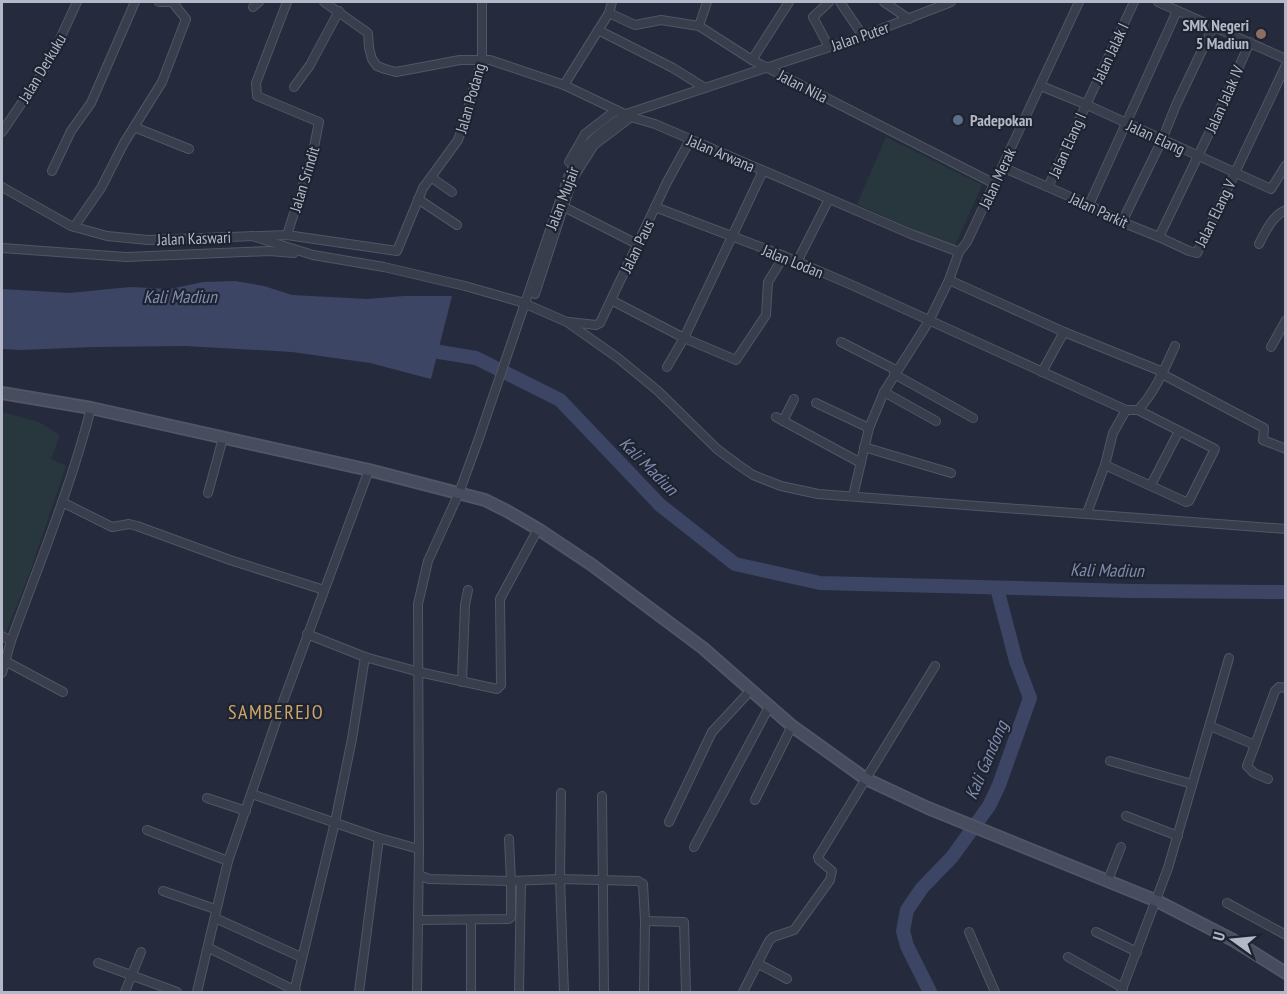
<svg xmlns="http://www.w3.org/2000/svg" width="1287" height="994" viewBox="0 0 1287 994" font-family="'PT Sans Narrow',sans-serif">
	<rect width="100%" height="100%" fill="#252b3c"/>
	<g fill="#27373d">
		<path d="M886 137 982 185 954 248 857 204Z"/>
		<path d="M2 412 39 422 60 435 51 459 66 466 29 575 6 632 2 630Z"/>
	</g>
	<path fill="#3c4664" d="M235 281 264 286 292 295 367 299 404 296H452L431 379 370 363 292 352 185 346 94 347 21 350 2 349V289L70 293 130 287 170 289 203 282Z"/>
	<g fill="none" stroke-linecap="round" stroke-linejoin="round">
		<g stroke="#3c4664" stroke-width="14">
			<path d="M421 349 476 358 560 400 660 505 735 564 820 583 1132 591 1286 592"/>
			<path d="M930 992 907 946 903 931 907 910 922 888 952 857 989 806 999 785 1030 698 1016 661 997 588"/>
		</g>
		<defs>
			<g id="minor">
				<path d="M159 2H176"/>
				<path d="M287 2 256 83 257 96 319 122 312 157 287 235"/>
				<path d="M324 2 368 33 369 48 372 59 377 66 385 69 396 72 460 60H490L564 85 631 117 655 124 911 234 959 252"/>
				<path d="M840 2 863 36"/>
				<path d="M884 2 909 19"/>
				<path d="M1158 2 1286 59"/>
				<path d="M253 7 259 2"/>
				<path d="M609 13 635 25 661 20 699 26 752 60 995 184"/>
				<path d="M699 26 707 2"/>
				<path d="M598 30 673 68 705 88"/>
				<path d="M829 47 813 17 829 2"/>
				<path d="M752 60 789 2"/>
				<path d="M564 85 609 13 612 2"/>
				<path d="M1041 86 1085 104 1271 189 1286 165"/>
				<path d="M294 87 310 65 339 11"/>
				<path d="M134 127 189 149"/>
				<path d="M2 132 42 73 59 41 77 2"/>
				<path d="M569 162 585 134 616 110"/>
				<path d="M1002 167 1089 205 1122 222 1159 237 1189 251 1197 253 1286 65"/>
				<path d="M52 171 71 131 91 103 135 2"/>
				<path d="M432 178 452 192"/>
				<path d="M2 187 71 226 107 236 148 240 287 235 397 251 423 188 458 140 463 126 482 59V2"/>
				<path d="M1048 187 1134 2"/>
				<path d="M418 199 457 225"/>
				<path d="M1089 205 1177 11"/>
				<path d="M564 207 637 244"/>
				<path d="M655 207 784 256 854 286 1126 410"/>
				<path d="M1122 222 1162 140 1176 105 1214 25"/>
				<path d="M74 227 101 188 124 143 162 82 186 19 173 3"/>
				<path d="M252 236 313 255 384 267 465 286 521 302 567 322 618 358 658 391 717 449 737 464 753 475 781 486 818 494 1286 529"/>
				<path d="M1159 237 1211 129 1250 42"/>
				<path d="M1259 244C1265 232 1273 215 1286 210"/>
				<path d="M2 248 126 257 269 251 294 253"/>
				<path d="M797 262 829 199"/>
				<path d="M949 280 1064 332 1163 372"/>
				<path d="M535 294 573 178 594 145 631 117"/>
				<path d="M611 300 684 338 763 171"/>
				<path d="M569 322 596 325 600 323 667 182 690 140"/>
				<path d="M841 342 896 370"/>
				<path d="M1271 347 1286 320"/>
				<path d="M667 367 684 338 736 360 766 315 768 282 784 256"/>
				<path d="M1042 372 1064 332"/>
				<path d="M894 374 973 418"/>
				<path d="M1162 374 1264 428 1263 440 1286 449"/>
				<path d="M884 392 936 421"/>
				<path d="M816 403 869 428"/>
				<path d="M776 417 861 463"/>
				<path d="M783 421 794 399"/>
				<path d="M864 447 951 473"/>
				<path d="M1105 465 1186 502 1189 501 1215 449 1138 410"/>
				<path d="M1151 485 1179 431"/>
				<path d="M208 493 223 438"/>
				<path d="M853 496 869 428 884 392 929 321 949 280 959 252 967 242 1079 2"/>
				<path d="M62 502 112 527 129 524 137 526 230 560 324 590"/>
				<path d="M1087 513 1105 465 1113 433 1126 410H1138C1155 392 1165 368 1175 346"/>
				<path d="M307 634 365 657 419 672 497 689 501 685 500 599 538 529"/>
				<path d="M2 636 11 641 2 673"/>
				<path d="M11 641C39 564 71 487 91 408"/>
				<path d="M5 661 63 692"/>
				<path d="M462 682 465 605 468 590"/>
				<path d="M1210 726 1255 745 1247 766 1254 773 1268 779"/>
				<path d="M1255 745 1275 691 1279 687 1286 688"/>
				<path d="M1110 761 1192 784"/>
				<path d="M561 793 560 879 564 992"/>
				<path d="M252 794 379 838 419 849"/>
				<path d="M602 796 604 992"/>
				<path d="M207 798 246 811"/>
				<path d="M755 800 792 726"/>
				<path d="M1126 816 1178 836"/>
				<path d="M669 822 712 732 750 691"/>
				<path d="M147 830 228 861"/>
				<path d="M694 847 769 707"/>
				<path d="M419 875 429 879 511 881 509 839"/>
				<path d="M1108 880 1121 847"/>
				<path d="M163 891 215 909"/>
				<path d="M1227 903 1286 935"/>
				<path d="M215 918 301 957"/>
				<path d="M419 920 509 919 511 917V881L560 879 638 881 643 884 645 921 644 992"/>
				<path d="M471 920V992"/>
				<path d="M645 921 684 922 686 992"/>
				<path d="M969 932 995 992"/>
				<path d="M1096 932 1137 952"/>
				<path d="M209 948 296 991"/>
				<path d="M1068 957 1123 988"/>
				<path d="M98 963 177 992"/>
				<path d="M757 963 787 979"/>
				<path d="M125 992 141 952"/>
				<path d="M197 992 228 861 281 707 369 470"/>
				<path d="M294 992 335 822 352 739 365 657"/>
				<path d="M359 992 379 838"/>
				<path d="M417 992 419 849 418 604 428 561 459 493 479 438 568 177C584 143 596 135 626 114L863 36 951 2"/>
				<path d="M519 992 521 881"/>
				<path d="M743 992 769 941 773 937 794 930 830 880 832 871 819 860 818 857 935 666"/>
				<path d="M1121 992 1168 868 1229 658"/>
			</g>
			<path id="secondary" d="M2 393 91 408 369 470 485 500 507 511 538 529 592 565 703 648 792 726 866 779 928 808 1157 901 1233 940 1286 973"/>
		</defs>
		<use href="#minor" stroke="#515664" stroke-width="10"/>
		<use href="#secondary" stroke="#515664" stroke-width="14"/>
		<use href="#minor" stroke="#393e4c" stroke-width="8"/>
		<use href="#secondary" stroke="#474c5f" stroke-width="10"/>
	</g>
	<circle fill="#8d6e63" stroke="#1e2331" stroke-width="2" cx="1261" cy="34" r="6"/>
	<circle fill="#5c6f8a" stroke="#1e2331" stroke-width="2" cx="958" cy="120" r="6"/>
	<g text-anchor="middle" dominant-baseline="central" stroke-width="4.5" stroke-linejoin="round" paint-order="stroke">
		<g font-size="16" font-weight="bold" fill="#b5b9c7" stroke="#1e2331" text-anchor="end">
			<text x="1249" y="25">SMK Negeri<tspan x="1249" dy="18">5 Madiun</tspan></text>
			<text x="970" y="120" text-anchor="start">Padepokan</text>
		</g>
		<g font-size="16" fill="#b5b9c7" stroke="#1e2331">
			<text transform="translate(860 36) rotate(-19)">Jalan Puter</text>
			<text transform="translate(1110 53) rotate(-65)">Jalan Jalak I</text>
			<text transform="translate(42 68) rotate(-59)">Jalan Derkuku</text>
			<text transform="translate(803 86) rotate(27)">Jalan Nila</text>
			<text transform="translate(470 98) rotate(-74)">Jalan Podang</text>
			<text transform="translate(1224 99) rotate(-66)">Jalan Jalak IV</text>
			<text transform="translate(1156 137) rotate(25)">Jalan Elang</text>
			<text transform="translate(1067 145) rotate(-66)">Jalan Elang I</text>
			<text transform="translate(721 153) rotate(23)">Jalan Arwana</text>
			<text transform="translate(997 178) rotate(-65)">Jalan Merak</text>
			<text transform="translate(304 179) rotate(-73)">Jalan Srindit</text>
			<text transform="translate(562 198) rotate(-69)">Jalan Mujair</text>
			<text transform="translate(1099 210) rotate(25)">Jalan Parkit</text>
			<text transform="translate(1215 213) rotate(-64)">Jalan Elang V</text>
			<text transform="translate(194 238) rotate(-2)">Jalan Kaswari</text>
			<text transform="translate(637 246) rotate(-64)">Jalan Paus</text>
			<text transform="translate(793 261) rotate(22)">Jalan Lodan</text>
		</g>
		<g font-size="18" font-style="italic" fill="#7e8bad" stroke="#1e2331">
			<text x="180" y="296">Kali Madiun</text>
			<text transform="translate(649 466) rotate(45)">Kali Madiun</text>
			<text transform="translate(1107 570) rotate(1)">Kali Madiun</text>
			<text transform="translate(986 760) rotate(-67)">Kali Gandong</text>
		</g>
		<g font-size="20" letter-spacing="1.5" fill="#cea569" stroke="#1e2331">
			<text x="276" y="712">SAMBEREJO</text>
		</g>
	</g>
	<rect width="1287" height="994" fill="none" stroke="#b5b9c7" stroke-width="6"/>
	<g transform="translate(1233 940) rotate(285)" stroke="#1e2331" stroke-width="4.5" paint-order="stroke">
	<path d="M0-4.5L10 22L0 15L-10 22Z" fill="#b5b9c7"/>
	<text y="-9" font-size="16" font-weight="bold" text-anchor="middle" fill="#b5b9c7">U</text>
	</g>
</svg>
